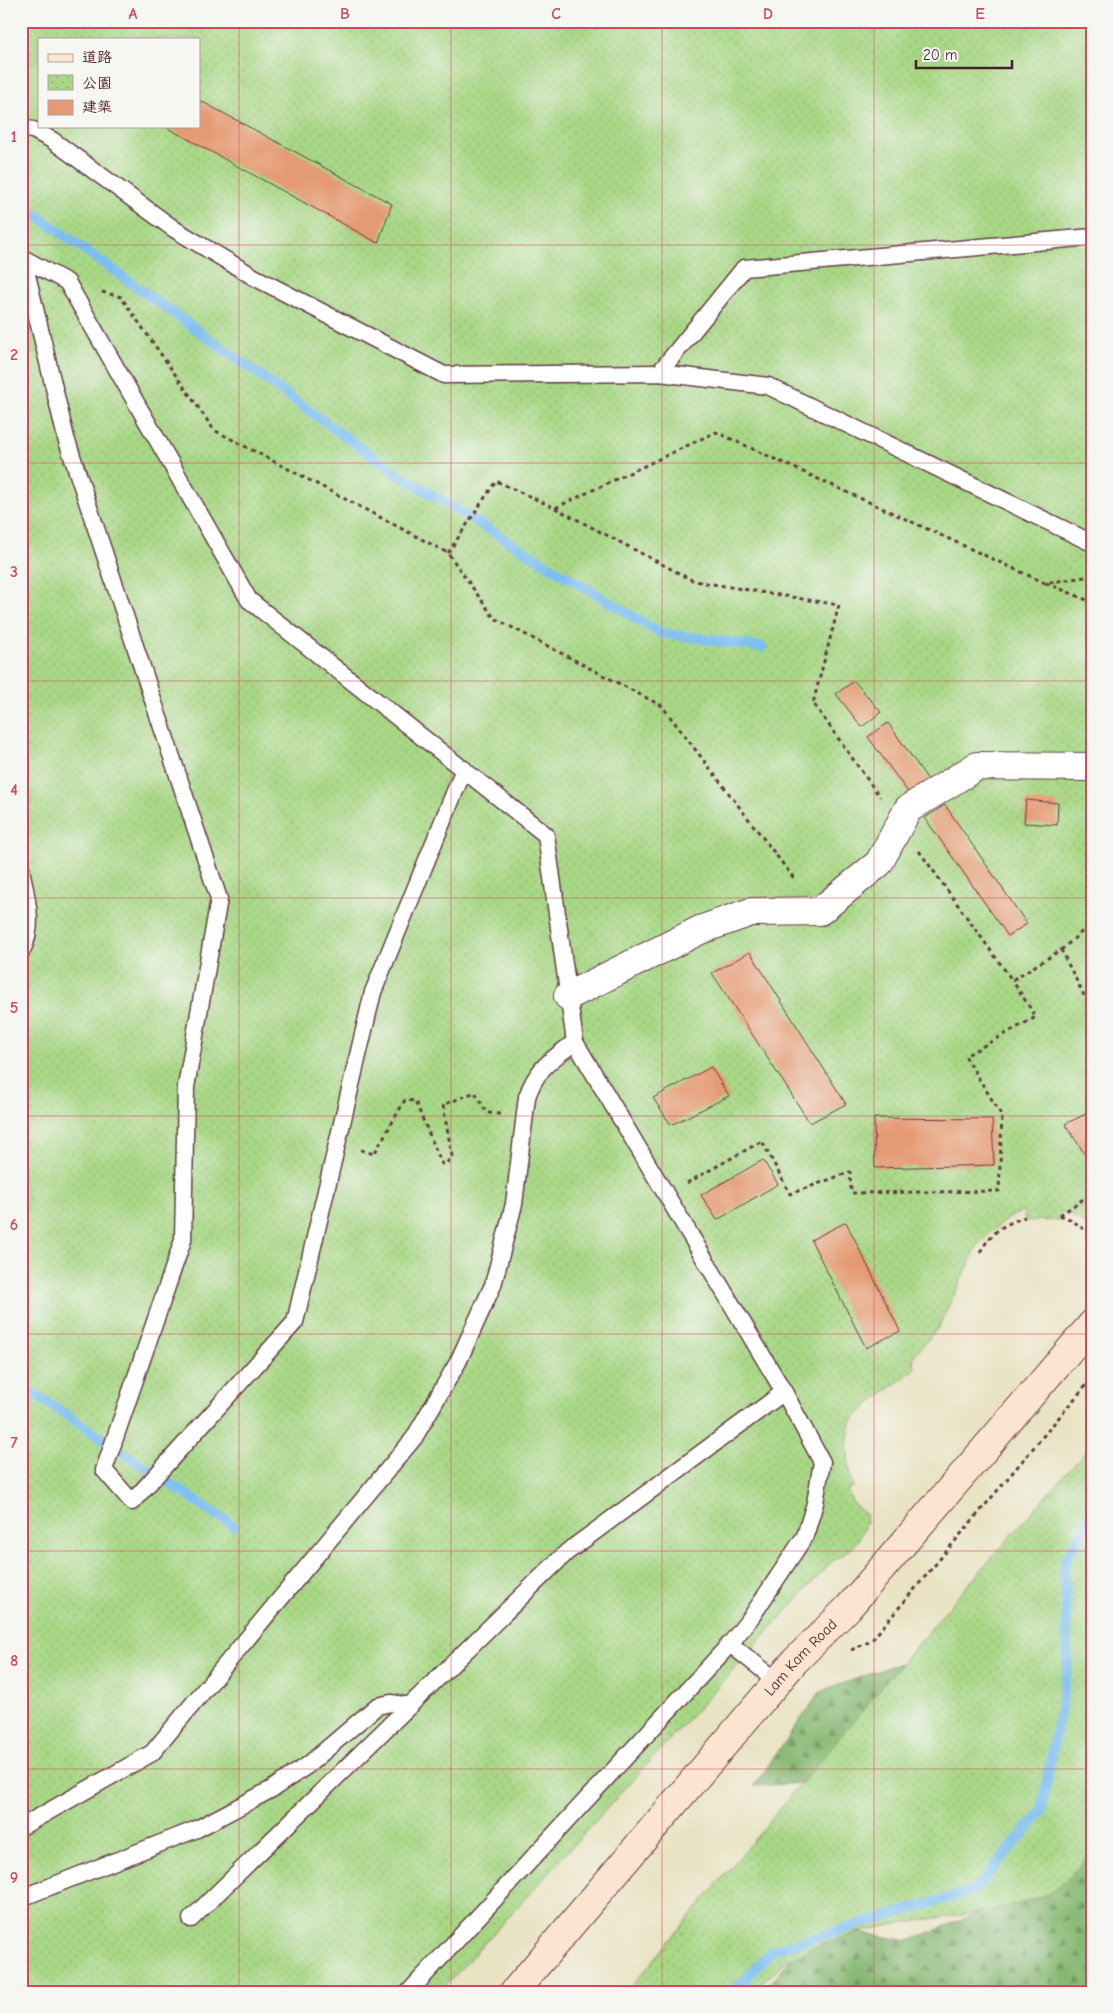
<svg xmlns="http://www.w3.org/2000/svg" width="1113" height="2014" viewBox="0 0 1113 2014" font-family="'Comic Neue','LXGW WenKai TC',sans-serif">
	<defs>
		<pattern id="forest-firs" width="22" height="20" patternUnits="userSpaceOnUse" patternTransform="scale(1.25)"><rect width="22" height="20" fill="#86b872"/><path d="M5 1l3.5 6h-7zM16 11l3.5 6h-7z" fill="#70955e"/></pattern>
		<pattern id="park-dots" width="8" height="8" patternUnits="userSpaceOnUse" patternTransform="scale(1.25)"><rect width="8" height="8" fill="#a8d785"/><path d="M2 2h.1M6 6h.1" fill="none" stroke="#92b873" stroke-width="1.8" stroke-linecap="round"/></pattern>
	</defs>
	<rect width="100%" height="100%" fill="#f6f6f2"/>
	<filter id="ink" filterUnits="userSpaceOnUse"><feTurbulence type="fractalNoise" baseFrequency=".02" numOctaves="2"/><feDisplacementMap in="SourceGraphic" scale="10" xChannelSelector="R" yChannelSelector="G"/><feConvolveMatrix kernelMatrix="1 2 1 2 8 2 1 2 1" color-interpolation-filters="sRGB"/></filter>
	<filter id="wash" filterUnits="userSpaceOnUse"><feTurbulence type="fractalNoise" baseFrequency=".0096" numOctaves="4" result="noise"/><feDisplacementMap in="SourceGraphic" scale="20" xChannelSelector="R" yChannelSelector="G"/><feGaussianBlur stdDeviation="1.12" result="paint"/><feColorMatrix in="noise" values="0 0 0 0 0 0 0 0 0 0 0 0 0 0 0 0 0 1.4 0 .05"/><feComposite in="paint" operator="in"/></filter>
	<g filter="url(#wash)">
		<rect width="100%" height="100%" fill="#e9e3c3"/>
		<g fill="url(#forest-firs)" stroke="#686c4e">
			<path d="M900 1663 856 1780 754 1786 820 1692Z"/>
			<path d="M1092 1687V1993H761L820 1926 909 1941 1032 1891Z"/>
		</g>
		<g fill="url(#park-dots)" stroke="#797b58" fill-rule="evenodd">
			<path d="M21 21H1092V1230L1077 1218 1061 1211 1059 1220 1025 1221 1023 1211 1010 1217 993 1230 978 1245 938 1328 913 1357 915 1369 873 1401 851 1421 847 1445 850 1478 854 1486 847 1490 854 1505 867 1515C864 1537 852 1551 832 1561L439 1993H21ZM39 39H199V126H39Z"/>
			<path d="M1092 1444 1091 1852 1068 1880 1048 1894 1018 1904 970 1914 906 1922 862 1931 811 1948 786 1961 750 1993H626L952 1603Z"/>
		</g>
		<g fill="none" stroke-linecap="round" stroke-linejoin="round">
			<g stroke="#7bbef1" stroke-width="10">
				<path d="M21 204 396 473 660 633 762 647"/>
				<path d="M21 1385 234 1526"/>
				<path d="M732 1993 773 1950 975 1890 1041 1812 1068 1666 1064 1561 1092 1517"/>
			</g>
		</g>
		<g id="blocks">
			<g fill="#e49a72">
				<path d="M199 100 392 204 378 243 164 126H199Z"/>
				<path d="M854 681 881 712 862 727 836 694Z"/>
				<path d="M888 723 931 784 912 798 868 737Z"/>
				<path d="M1026 800 1058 803 1057 825 1024 823Z"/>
				<path d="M945 805 1027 924 1008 936 925 818Z"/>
				<path d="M750 952 846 1104 810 1123 712 973Z"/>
				<path d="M711 1067 729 1096 671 1125 653 1098Z"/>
				<path d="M1092 1111V1165L1065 1124Z"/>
				<path d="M874 1118 992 1119 994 1165 875 1168Z"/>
				<path d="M763 1160 778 1184 717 1220 701 1195Z"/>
				<path d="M846 1222 900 1331 866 1348 811 1240Z"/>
			</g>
		</g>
	</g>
	<g filter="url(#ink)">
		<use href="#blocks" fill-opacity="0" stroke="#623c42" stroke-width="1"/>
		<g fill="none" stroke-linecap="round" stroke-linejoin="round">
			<defs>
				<g id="lane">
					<path d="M21 128 33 130 52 140 174 229 254 277 444 375 659 373 768 386 1092 543"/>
					<path d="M21 257 67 282 249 600 546 835 575 1042 784 1392 822 1462 815 1503 805 1536 752 1616 730 1644 408 1993"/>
					<path d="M23 258 66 438 219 899 186 1087 183 1240 104 1470 132 1502 295 1322 373 992 464 769"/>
					<path d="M659 373 744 268 1092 237"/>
					<path d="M21 869C26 896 36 927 21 952"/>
					<path d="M730 1644 777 1681"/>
					<path d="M21 1827 152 1753 414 1438 458 1362 493 1285 514 1204 527 1097C536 1069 552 1059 575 1042"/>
					<path d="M21 1898 197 1829 272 1789 308 1765 377 1706 391 1703 410 1706"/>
					<path d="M191 1919 567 1552 784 1392"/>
				</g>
				<path id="street" d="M568 996 700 930 751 912 820 911 879 863 908 809 977 766 1092 767"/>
				<g id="secondary">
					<path id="s1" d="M513 1993 795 1661 848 1608 1092 1324"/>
				</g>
			</defs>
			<use href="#lane" stroke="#623c42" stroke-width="19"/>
			<use href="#street" stroke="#623c42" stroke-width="30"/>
			<use href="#secondary" stroke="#623c42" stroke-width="30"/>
			<g stroke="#623c42" stroke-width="3" stroke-dasharray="4 4" stroke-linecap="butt">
				<path d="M102 292 121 297 214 430 448 553 494 618 662 706 796 881"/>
				<path d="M555 508 694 581 839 605 813 703 880 797"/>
				<path d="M448 553 496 481 555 508 716 432 1045 583 1092 576"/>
				<path d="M1046 583 1092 602"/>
				<path d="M919 851 1012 980 1061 950 1092 1011"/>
				<path d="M1061 950 1092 923"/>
				<path d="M361 1150 374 1154 405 1100 415 1101 442 1164H446L452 1156 443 1105 475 1092 487 1113 501 1114"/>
				<path d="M687 1183 762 1141 790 1194 850 1172 851 1193 999 1191 1002 1116 965 1056 1036 1017 1012 980"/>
				<path d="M1060 1215 1092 1193"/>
				<path d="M1060 1215 1072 1220 1092 1236"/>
				<path d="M980 1252C993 1231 1002 1225 1025 1217"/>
				<path d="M851 1650 871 1641 1092 1378"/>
			</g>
			<use href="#lane" stroke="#fff" stroke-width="16"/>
			<use href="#street" stroke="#fff" stroke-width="28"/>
			<use href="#secondary" stroke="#fce5d0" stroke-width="28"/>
		</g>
	</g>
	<path fill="none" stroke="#d1495b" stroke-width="1" stroke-opacity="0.55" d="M239 21V1993M451 21V1993M662 21V1993M874 21V1993M21 245H1092M21 463H1092M21 681H1092M21 898H1092M21 1116H1092M21 1334H1092M21 1551H1092M21 1769H1092"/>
	<g text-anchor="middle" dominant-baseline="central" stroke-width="4.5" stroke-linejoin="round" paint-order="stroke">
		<g font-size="15" fill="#4a1f2b" stroke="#f6f6f2">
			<text stroke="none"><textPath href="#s1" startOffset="442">Lam Kam Road</textPath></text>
		</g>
	</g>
	<rect width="1113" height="2014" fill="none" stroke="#f6f6f2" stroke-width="55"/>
	<rect x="38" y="38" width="162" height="90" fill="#f6f6f2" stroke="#b1a0a2"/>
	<rect x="48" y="54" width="25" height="8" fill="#fce5d0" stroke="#b1a0a2"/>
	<text x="82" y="62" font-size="15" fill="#4a1f2b">道路</text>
	<rect x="48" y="75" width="25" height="15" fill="url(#park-dots)" stroke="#b1a0a2"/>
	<text x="82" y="88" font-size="15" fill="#4a1f2b">公園</text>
	<rect x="48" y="100" width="25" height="15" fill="#e49a72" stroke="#b1a0a2"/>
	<text x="82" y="112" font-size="15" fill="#4a1f2b">建築</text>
	<path d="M916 60v8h96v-8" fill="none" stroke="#4a1f2b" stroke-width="2.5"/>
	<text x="923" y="60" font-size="15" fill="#4a1f2b" stroke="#f6f6f2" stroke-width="4" paint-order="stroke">20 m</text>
	<rect x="28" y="28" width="1058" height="1958" fill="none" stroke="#d1495b" stroke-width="2"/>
	<g font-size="16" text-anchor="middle" font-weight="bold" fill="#d1495b">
		<text x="133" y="19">A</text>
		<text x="345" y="19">B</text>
		<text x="556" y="19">C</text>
		<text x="768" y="19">D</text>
		<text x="980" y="19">E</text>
		<text x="14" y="142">1</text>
		<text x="14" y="360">2</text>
		<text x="14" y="577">3</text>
		<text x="14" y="795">4</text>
		<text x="14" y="1013">5</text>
		<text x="14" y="1230">6</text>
		<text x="14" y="1448">7</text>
		<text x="14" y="1666">8</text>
		<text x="14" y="1883">9</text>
	</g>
</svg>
